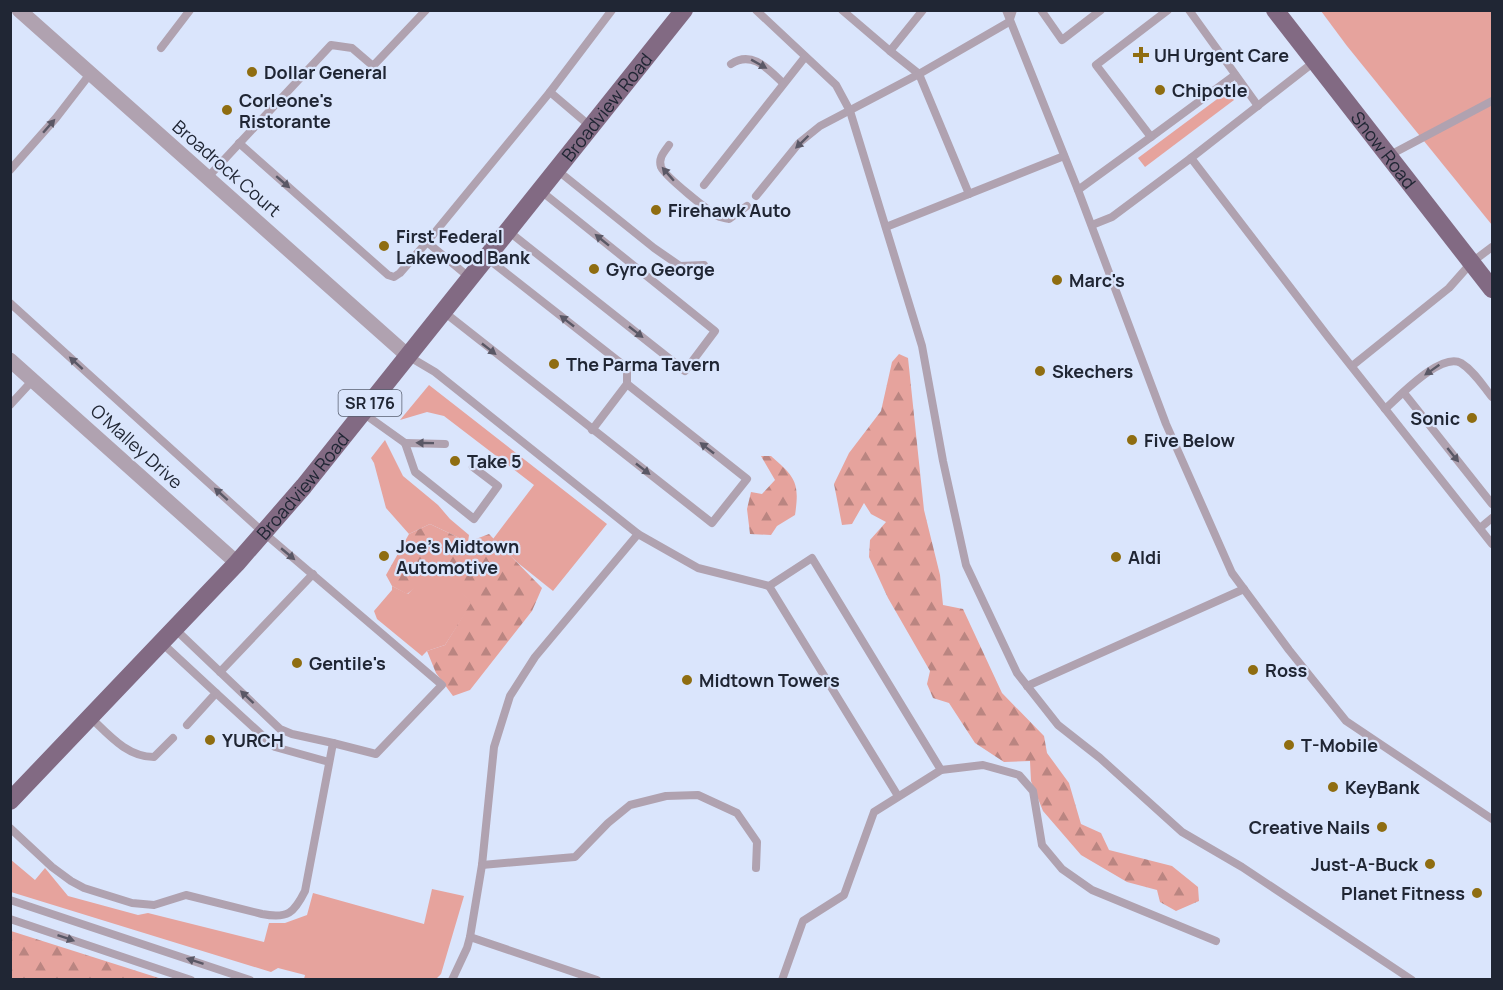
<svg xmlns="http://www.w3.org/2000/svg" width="1503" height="990" viewBox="0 0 1503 990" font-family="Manrope,sans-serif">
	<defs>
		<pattern id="forest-firs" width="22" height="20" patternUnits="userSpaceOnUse" patternTransform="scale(1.5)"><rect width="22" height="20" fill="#e6a39d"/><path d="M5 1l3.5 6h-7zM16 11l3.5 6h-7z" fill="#ba8581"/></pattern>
	</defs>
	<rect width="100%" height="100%" fill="#dae5fc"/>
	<g fill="#e6a39d">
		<path d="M1321 11H1492V225L1347 46Z"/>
		<path d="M1228 91 1234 100 1145 167 1138 158Z"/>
		<path d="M429 385 607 524 553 591 518 563 493 539 534 485 444 416 427 412 400 420Z"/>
		<path d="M385 440 403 476 438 505 450 519 469 535 468 542 430 524 409 534 386 508 374 463 371 458Z"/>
		<path d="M438 561 459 576 460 590 472 603 445 645 427 651 422 656 377 619 374 611 392 590V586L408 594Z"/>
		<path d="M10 859 35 880 45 868 68 896 138 915 148 913 264 942 269 923H285L307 915 313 893 424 924 432 889 464 896 441 974 436 979H304L305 975 278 968 271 972 11 892Z"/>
	</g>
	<g fill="url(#forest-firs)">
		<path d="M899 354 908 358 924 510 940 575 943 605 963 609 1002 693 1044 736 1047 753 1069 783 1081 824 1101 833 1109 850 1172 866 1198 887 1199 901 1176 911 1160 902 1157 890 1127 882 1081 855 1043 811 1031 781 1030 761 1004 762 975 743 949 703 933 698 927 684 930 671 888 598 869 557 870 540 886 522 871 514 864 503 852 524 842 525 834 484 849 453 881 411 892 362Z"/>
		<path d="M761 456H771C795 477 800 482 795 515L777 526 771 535 750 534 747 509 751 492 762 494 775 480Z"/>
		<path d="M430 524 468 542 489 534 542 588 532 611 470 690 453 696 436 673 427 651 445 645 471 603 459 590V576L438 561 430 576 407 594 392 586 386 575 409 534Z"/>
		<path d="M10 931H11L162 979H11Z"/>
	</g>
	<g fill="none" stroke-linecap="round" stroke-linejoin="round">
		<g stroke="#b0a2b0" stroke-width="8">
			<path d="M756 10 836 85 850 111 922 346 943 461 966 565 1017 673 1058 725 1100 758 1182 832 1242 867 1412 980"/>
			<path d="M842 10 890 51 923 10"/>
			<path d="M1006 10 1078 190 1166 424 1232 573 1289 650 1346 721 1492 819"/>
			<path d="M1041 10 1062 40 1101 10"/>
			<path d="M1189 10 1258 106"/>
			<path d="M161 48 190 10"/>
			<path d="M890 51 919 74 969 194"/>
			<path d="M1314 62 1191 158 1329 338 1492 544"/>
			<path d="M731 64C752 50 768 69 783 83"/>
			<path d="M550 92 612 10"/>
			<path d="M1151 137 1235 75"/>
			<path d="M239 143 388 275 394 277 400 273 427 242"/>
			<path d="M669 145C664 152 658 158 661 167 665 176 710 213 720 217 723 218 726 218 729 219L747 206"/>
			<path d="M1390 155 1492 101"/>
			<path d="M10 170 56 118 90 74"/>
			<path d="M557 170 654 248 680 266 704 265"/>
			<path d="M208 177 331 45 352 48 373 66 426 10"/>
			<path d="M704 185 805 57"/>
			<path d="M1078 190 1151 137 1096 65 1168 10"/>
			<path d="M756 196 799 143 820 126 919 74 1009 22 1013 10"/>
			<path d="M1092 225 1112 217 1191 158"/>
			<path d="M886 227 1064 156"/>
			<path d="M508 231 685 371 715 331 541 191"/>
			<path d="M470 278 427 242 550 92 590 126"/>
			<path d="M10 303 264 533 442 685 376 754 333 743 305 891C294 913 288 919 262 914L186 895 154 905 132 903 84 888 71 881 52 867 10 828"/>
			<path d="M444 312 712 523 747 479 627 384V368L487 258"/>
			<path d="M408 356 435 372 638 534 535 657 510 696 494 747 482 865 470 937 467 948 452 980"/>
			<path d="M1352 366 1449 288 1472 262 1492 247"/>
			<path d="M1404 393 1492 504"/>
			<path d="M10 405 33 380"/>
			<path d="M1385 409C1400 396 1441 352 1461 363 1474 371 1483 386 1492 397"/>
			<path d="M363 413 405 443 415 472 474 519 498 486 473 467"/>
			<path d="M592 430 627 384"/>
			<path d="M405 443 445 444"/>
			<path d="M1480 528 1492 518"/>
			<path d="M638 534 698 568 769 586 812 558 941 770 874 812 844 895 803 921 782 980"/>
			<path d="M769 586 898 796"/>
			<path d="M175 629 280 729 292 734 333 743"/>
			<path d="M162 643 216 693 187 725"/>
			<path d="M220 672 313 574"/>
			<path d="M1027 686 1244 589"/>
			<path d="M216 693 275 747 329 762"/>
			<path d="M90 717C109 735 127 757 154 757L173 738"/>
			<path d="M941 770 983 765 1019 775 1033 791 1042 845 1062 869 1092 890 1216 941"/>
			<path d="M482 865 575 857 608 823 630 805 666 796 698 795 737 813 757 842 756 868"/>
			<path d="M10 900 250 980"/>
			<path d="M10 919 191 980"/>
			<path d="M470 937 597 980"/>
		</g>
		<g stroke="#b0a2b0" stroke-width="15">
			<path d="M19 10 408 356"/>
			<path d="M10 360 237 563"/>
		</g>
		<g stroke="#826a83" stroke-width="18">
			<path id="s1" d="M1275 10 1492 289"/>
			<path id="s2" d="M10 801 237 563 304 486 684 10"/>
		</g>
	</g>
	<defs><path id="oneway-solid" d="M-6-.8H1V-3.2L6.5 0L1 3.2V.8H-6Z" transform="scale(1.5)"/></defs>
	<g fill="#5a5866">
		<use href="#oneway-solid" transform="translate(759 64) rotate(29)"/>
		<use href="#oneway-solid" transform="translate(49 126) rotate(-49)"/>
		<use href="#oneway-solid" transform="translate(802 142) rotate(136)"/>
		<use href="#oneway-solid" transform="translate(668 174) rotate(-131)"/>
		<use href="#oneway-solid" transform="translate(283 182) rotate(41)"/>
		<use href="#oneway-solid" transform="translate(602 240) rotate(-141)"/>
		<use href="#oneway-solid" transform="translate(567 321) rotate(-142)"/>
		<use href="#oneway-solid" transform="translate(636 332) rotate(38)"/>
		<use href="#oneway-solid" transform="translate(489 349) rotate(38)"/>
		<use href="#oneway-solid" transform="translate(76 363) rotate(-138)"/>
		<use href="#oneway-solid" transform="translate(1432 370) rotate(145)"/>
		<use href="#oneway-solid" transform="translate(425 443) rotate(-179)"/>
		<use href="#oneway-solid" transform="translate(707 448) rotate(-142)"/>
		<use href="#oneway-solid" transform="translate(1453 455) rotate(51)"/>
		<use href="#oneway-solid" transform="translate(643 469) rotate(38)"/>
		<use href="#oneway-solid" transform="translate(221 494) rotate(-138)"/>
		<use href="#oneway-solid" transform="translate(288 554) rotate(40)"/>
		<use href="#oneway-solid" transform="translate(247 697) rotate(-137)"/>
		<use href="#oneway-solid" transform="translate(66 938) rotate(19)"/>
		<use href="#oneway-solid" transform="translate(195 961) rotate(-162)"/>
	</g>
	<g fill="#8f6d11" stroke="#dae5fc" stroke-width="2">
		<path d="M1138 46h6v6h6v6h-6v6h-6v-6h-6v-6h6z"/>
		<circle cx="252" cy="72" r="6"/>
		<circle cx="1160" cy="90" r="6"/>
		<circle cx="227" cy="110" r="6"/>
		<circle cx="656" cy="210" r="6"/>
		<circle cx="384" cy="246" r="6"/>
		<circle cx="594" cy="269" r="6"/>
		<circle cx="1057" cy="280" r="6"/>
		<circle cx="554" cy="364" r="6"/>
		<circle cx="1040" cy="371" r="6"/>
		<circle cx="1472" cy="418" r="6"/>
		<circle cx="1132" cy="440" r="6"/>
		<circle cx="455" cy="461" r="6"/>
		<circle cx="384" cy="556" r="6"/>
		<circle cx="1116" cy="557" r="6"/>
		<circle cx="297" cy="663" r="6"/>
		<circle cx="1253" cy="670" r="6"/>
		<circle cx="687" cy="680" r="6"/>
		<circle cx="210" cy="740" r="6"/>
		<circle cx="1289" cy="745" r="6"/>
		<circle cx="1333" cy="787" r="6"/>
		<circle cx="1382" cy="827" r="6"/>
		<circle cx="1430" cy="864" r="6"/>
		<circle cx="1477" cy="893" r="6"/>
	</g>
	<g text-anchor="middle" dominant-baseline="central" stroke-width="4.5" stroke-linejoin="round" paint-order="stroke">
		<rect fill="#dae5fc" stroke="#585f70" stroke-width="1.5" x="338.5" y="390" width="63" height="26" rx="4.5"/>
		<g font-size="16" font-weight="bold" fill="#202634">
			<text x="370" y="403">SR 176</text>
		</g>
		<g font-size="18" font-weight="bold" fill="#202634" stroke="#dae5fc" text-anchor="start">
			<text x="1154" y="55">UH Urgent Care</text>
			<text x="264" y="72">Dollar General</text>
			<text x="1172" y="90">Chipotle</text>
			<text x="239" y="100">Corleone's<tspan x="239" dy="21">Ristorante</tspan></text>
			<text x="668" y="210">Firehawk Auto</text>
			<text x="396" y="236">First Federal<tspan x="396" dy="21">Lakewood Bank</tspan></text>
			<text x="606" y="269">Gyro George</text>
			<text x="1069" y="280">Marc's</text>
			<text x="566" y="364">The Parma Tavern</text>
			<text x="1052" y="371">Skechers</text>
			<text x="1460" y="418" text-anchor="end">Sonic</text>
			<text x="1144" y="440">Five Below</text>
			<text x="467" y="461">Take 5</text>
			<text x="396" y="546">Joe's Midtown<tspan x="396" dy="21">Automotive</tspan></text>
			<text x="1128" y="557">Aldi</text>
			<text x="309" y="663">Gentile's</text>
			<text x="1265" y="670">Ross</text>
			<text x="699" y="680">Midtown Towers</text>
			<text x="222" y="740">YURCH</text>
			<text x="1301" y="745">T-Mobile</text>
			<text x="1345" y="787">KeyBank</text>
			<text x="1370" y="827" text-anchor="end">Creative Nails</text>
			<text x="1418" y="864" text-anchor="end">Just-A-Buck</text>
			<text x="1465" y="893" text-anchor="end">Planet Fitness</text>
		</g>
		<g font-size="18" fill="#202634" stroke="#dae5fc">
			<text stroke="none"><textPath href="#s2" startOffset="916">Broadview Road</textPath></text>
			<text stroke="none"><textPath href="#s1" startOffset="177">Snow Road</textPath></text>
			<text transform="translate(227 168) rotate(41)">Broadrock Court</text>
			<text transform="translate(137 446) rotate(42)">O'Malley Drive</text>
			<text stroke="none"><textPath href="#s2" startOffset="430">Broadview Road</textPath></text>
		</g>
	</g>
	<rect width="1503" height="990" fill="none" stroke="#202634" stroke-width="24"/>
</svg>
